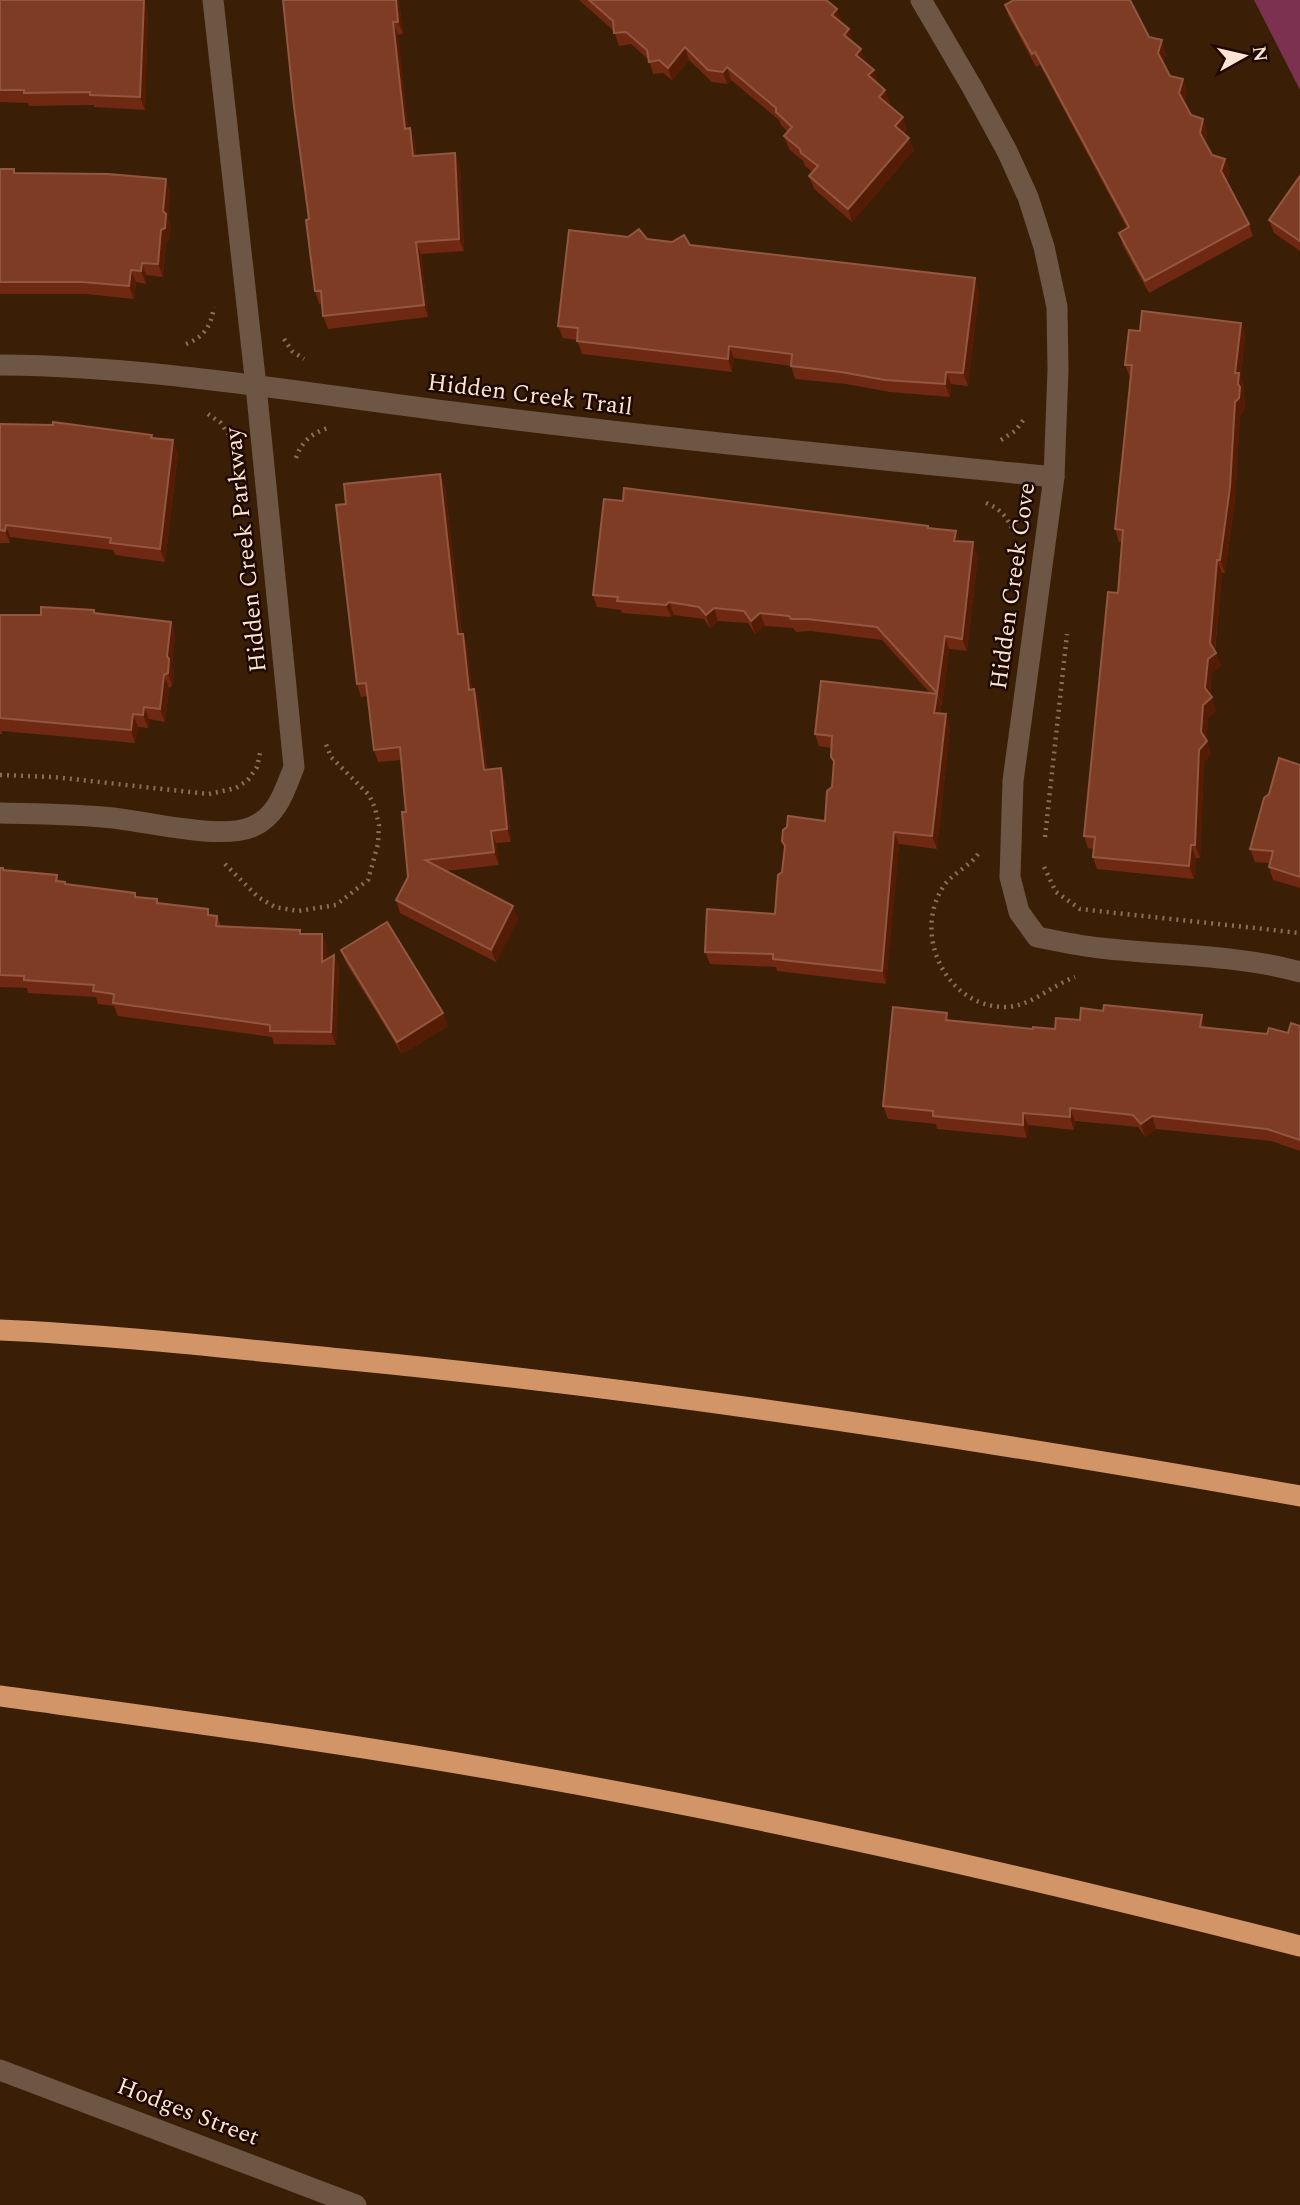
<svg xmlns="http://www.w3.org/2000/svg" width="1300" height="2205" viewBox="0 0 1300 2205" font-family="Spectral,serif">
	<rect width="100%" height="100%" fill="#3b1e06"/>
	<path fill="#7d3150" d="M1254 0H1300V90Z"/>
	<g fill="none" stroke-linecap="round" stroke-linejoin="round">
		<g stroke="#896e58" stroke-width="4.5" stroke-dasharray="2 5" stroke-linecap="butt">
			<path d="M284 339 292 351 304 359"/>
			<path d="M186 344C204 337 211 326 214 307"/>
			<path d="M208 414 221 423 228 434"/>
			<path d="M1001 440 1015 431 1025 418"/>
			<path d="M296 458C301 442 312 433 328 428"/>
			<path d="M986 503C1001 509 1007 517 1014 533"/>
			<path d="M0 775 53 777 209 794 236 788 248 780 257 767 260 753"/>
			<path d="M1045 837 1067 634"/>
			<path d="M978 854C969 867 951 874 943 887 912 936 947 1007 1005 1007 1030 1007 1052 985 1075 977"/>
			<path d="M225 864 258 897 275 907 298 911 336 905 368 880 378 844 379 825 375 808 369 795 331 757 325 742"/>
			<path d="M1044 867 1056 892 1080 909 1300 933"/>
		</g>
		<g stroke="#6e5644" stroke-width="21">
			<path d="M921 0 972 87 1007 151 1028 197 1044 247 1057 307 1058 370 1054 477 1013 781 1010 877 1019 912 1037 937C1058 941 1079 946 1101 948 1167 956 1236 954 1300 972"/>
			<path d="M0 365C153 366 309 394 461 413 658 438 856 457 1054 477"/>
			<path d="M0 813C38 814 76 814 113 818 149 822 220 840 252 827 277 817 285 790 294 767L256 386 213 0"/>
			<path d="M0 2070 356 2205"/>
		</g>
		<g stroke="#d29568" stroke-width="21">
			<path d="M0 1330C114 1335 228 1348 341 1359 663 1390 982 1439 1300 1496"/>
			<path d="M0 1696C174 1720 348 1743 520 1774 782 1820 1042 1880 1300 1946"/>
		</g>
	</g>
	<g fill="#6f2811">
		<path d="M0 0 148 11 145 110 94 107V105L29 106 28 103 0 102Z"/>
		<path d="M399 0 403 34 398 35 408 129 410 128 415 141 416 156 455 153 460 166 464 251 421 254 428 317 328 329 323 316 322 304H319L315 291 309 219Z"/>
		<path d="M579 0H826L837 9 841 22 849 29 853 43 861 49 865 63 890 102 888 104 907 129 904 133 914 150 852 222 814 189 809 176 813 172 805 166 803 161 789 149 784 136 788 132 781 125 779 120 731 80 727 84 712 82 689 60 672 80 663 73 653 74 649 60 631 44 619 46 614 31Z"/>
		<path d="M1012 0H1130L1149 37 1166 53 1163 63 1170 76 1183 79 1187 92 1184 103 1191 115 1203 119 1207 132 1205 143 1212 155 1225 159 1230 171 1227 181 1249 224 1253 236 1149 293 1123 246 1119 233 1127 228 1040 65 1036 67 1009 17 1005 5Z"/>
		<path d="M0 169 15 173 166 179 170 192 168 219 171 227 169 240 166 243 163 277 146 275V284L136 282 134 299 86 294H0Z"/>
		<path d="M1300 176V251L1274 233 1269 220Z"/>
		<path d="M628 237 690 245 979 291 968 386 951 384 950 397 890 392 846 384 795 379 791 366 734 358 732 372 582 354 577 340 563 338 558 326Z"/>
		<path d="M1241 323 1245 335 1241 377 1244 386 1243 394 1245 400 1244 410 1240 415 1235 500 1225 573H1222L1215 651 1221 666 1212 672 1210 695 1216 710 1208 718 1206 740 1211 754 1204 762 1200 858H1196L1194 879 1097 869 1093 857V849L1088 848 1084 836 1118 593 1122 542H1119L1115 529 1130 378 1125 365 1140 331Z"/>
		<path d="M0 424 152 435 153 438 178 453 165 562 115 555 113 550 10 537V543H0Z"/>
		<path d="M445 486 462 634 467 646 472 690 474 689 479 702 487 770 501 768 505 781 511 842 496 843 499 865 446 871 518 919 496 962 400 913 396 900 408 877 406 812 401 760 378 762 374 750 368 696 361 697 357 684 346 504Z"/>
		<path d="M623 501 928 526 929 528 956 531 959 541 978 555 967 651 949 649 942 706 941 705 940 714 950 727 937 849 899 844 886 984 777 971 776 967 710 964 705 952 775 914 782 872 785 847 782 841 825 821 832 787 834 765 831 757V748L819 746 815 734 930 693 882 640 811 631 796 632 793 628 765 626 755 634 748 623 718 621 710 628 704 619 674 615 671 617 622 613 621 610 597 607 593 595Z"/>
		<path d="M95 613 171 622 175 635 172 666 174 672 172 686 169 688 165 722 149 719 148 728 138 727 135 743 2 731V734H0V615Z"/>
		<path d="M1300 765V888L1273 880 1269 867 1270 863 1255 862 1250 849 1269 794Z"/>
		<path d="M0 868H3L4 870 57 875 59 881 66 884 135 893 137 897 157 899 159 903 217 916 221 926 301 934H322L327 947V959L334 955 339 967 336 1045 274 1044 272 1037 118 1016 114 1006 98 1004 96 997 28 993 27 988 0 987Z"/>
		<path d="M341 950 448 1026 402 1054 346 963Z"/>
		<path d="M1080 1020 1206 1027 1267 1034 1288 1033 1300 1026V1151L1271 1141 1156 1129 1145 1137 1138 1127 1075 1121 1074 1130 1028 1125 1027 1138 937 1129 936 1124 888 1119 883 1106 950 1021 1033 1029H1055Z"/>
	</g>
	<g fill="#541c04">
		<path d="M144 0 148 11 145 110 140 97Z"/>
		<path d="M396 0H399L403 34 398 22Z"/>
		<path d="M837 9 841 22 837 28 832 15Z"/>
		<path d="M393 22 398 35 410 141 405 129Z"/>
		<path d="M849 29 853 42 848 48 844 35Z"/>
		<path d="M1162 40 1166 53 1162 66 1158 53Z"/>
		<path d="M685 47 689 60 672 80 668 68Z"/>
		<path d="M861 49 865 62 860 68 856 55Z"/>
		<path d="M727 67 731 80 727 84 723 72Z"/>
		<path d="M874 70 878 83 873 88 868 75Z"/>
		<path d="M1183 79 1187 92 1184 106 1179 93Z"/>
		<path d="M885 90 890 102 884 109 879 97Z"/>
		<path d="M903 117 907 129 900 138 895 126Z"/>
		<path d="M1203 119 1207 132 1205 145 1200 133Z"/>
		<path d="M410 128 415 141 417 169 413 156Z"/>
		<path d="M909 138 914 150 852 222 848 209Z"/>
		<path d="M455 153 460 166 464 251 459 239Z"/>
		<path d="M1225 159 1230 171 1226 184 1221 171Z"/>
		<path d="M166 179 170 192 168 219 171 227 169 240 166 243 163 277 158 264Z"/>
		<path d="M416 242 421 254 428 317 424 305Z"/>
		<path d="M142 263 146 275V284L141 271Z"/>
		<path d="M131 270 136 282 134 299 129 286Z"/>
		<path d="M975 278 979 291 968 386 963 373Z"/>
		<path d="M1241 323 1245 335 1241 377 1244 386 1243 394 1245 400 1244 410 1240 415 1235 500 1225 573 1220 560 1235 373Z"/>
		<path d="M729 346 734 358 732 372 728 359Z"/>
		<path d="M946 372 951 384 950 397 945 384Z"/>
		<path d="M173 440 178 453 165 562 160 549Z"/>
		<path d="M440 474 445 486 463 647 458 634Z"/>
		<path d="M6 525 10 537V543L5 531Z"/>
		<path d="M956 531 960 544 954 541Z"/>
		<path d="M973 542 978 555 967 651 962 639Z"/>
		<path d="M1217 560 1222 573 1214 655 1216 653 1221 666 1212 672 1210 699 1212 697 1216 710 1208 718 1206 743 1207 741 1211 754 1204 762 1200 858 1195 845 1199 750Z"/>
		<path d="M669 602 674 615 671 617 666 605Z"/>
		<path d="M714 608 718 621 710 628 706 615Z"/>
		<path d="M760 613 765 626 755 634 751 621Z"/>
		<path d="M171 622 175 635 172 666 174 672 172 686 168 673 167 656Z"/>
		<path d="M463 634 467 646 473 702 469 690Z"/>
		<path d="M945 636 949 649 942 706 937 693Z"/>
		<path d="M164 675 169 688 165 722 160 709Z"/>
		<path d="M474 689 479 702 488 783 484 770Z"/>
		<path d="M937 694 941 706 939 726 934 713Z"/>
		<path d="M144 707 149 719 148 728 143 715Z"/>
		<path d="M133 714 138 727 135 743 131 730Z"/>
		<path d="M946 714 950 727 937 849 932 836Z"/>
		<path d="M501 768 505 781 511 842 507 829Z"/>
		<path d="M491 831 496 843 499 865 494 852Z"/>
		<path d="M894 832 899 844 886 984 882 971Z"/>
		<path d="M1191 845 1196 858 1194 879 1189 866Z"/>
		<path d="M513 906 518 919 496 962 491 950Z"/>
		<path d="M322 934 327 947 326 975 322 962Z"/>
		<path d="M334 955 339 967 336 1045 331 1032Z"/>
		<path d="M443 1013 448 1026 402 1054 397 1042Z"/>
		<path d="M1202 1015 1206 1028 1200 1027Z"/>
		<path d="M1070 1108 1075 1121 1074 1130 1070 1117Z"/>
		<path d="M1023 1113 1028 1125 1027 1138 1023 1125Z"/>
		<path d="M1152 1116 1156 1129 1145 1137 1141 1124Z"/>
	</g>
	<g fill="#7e3c25" stroke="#925740" stroke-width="2">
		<path d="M0 0H144L140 97 90 95V92L24 93V90H0Z"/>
		<path d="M283 0H396L398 22H393L405 129 410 128 413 156 455 153 459 239 416 242 424 305 323 316 321 291H315L306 220 309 219 294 107Z"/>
		<path d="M589 0H826L837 9 832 15 849 29 844 35 861 49 856 55 874 70 868 75 885 90 879 97 903 117 895 126 909 138 848 209 809 176 818 166 801 153 800 149 784 136 792 127 776 112V108L727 67 723 72 708 70 685 47 668 68 659 60 649 62 647 50 626 32 614 33 613 21Z"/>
		<path d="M1014 0H1130L1149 37 1162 40 1158 53 1170 76 1183 79 1179 93 1191 115 1203 119 1200 133 1212 155 1225 159 1221 171 1249 224 1145 281 1119 233 1129 227 1035 52 1032 54 1005 5Z"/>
		<path d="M0 169H14V173L108 174 166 179 163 211 166 214 165 228 161 230 158 264 142 263 141 271 131 270 129 286 82 282H0Z"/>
		<path d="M1300 176V241L1269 220Z"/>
		<path d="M639 229 647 239 672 242 684 235 690 245 975 278 963 373 946 372 945 384 885 380 841 372 791 366 792 354 729 346 728 359 577 341 578 328 558 326 569 230 628 237Z"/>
		<path d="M1142 311 1241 323 1235 373H1239L1238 384 1240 387 1239 398 1235 402 1230 487 1220 560H1217L1210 643 1216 653 1208 659 1205 688 1212 697 1203 705 1201 732 1207 741 1199 750 1195 845H1191L1189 866 1093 857 1095 837 1084 836 1108 592 1118 593 1123 530 1115 529 1132 365H1125L1129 330 1140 331Z"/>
		<path d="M53 422 152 435 151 438 173 440 160 549 110 543 111 538 6 525 5 531 0 530V424L53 425Z"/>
		<path d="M440 474 458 634H463L469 690 474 689 484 770 501 768 507 829 491 831 494 852 425 860 513 906 491 950 396 900 408 877 402 812H406L400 747 374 750 366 683 357 684 336 505 346 504 344 484Z"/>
		<path d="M624 488 928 526V528L956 531 954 541 973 542 962 639 945 636 937 693 877 627 807 619H791L789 616 760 613 751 621 744 611 714 608 706 615 699 607 669 602 666 605 617 601 618 597 593 595 604 499 623 501Z"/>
		<path d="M41 607 94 610V613L171 622 167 656 169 659 168 673 164 675 160 709 144 707 143 715 133 714 131 730 0 718V615H41Z"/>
		<path d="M821 681 937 694 934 713 946 714 932 836 894 832 882 971 773 959V954L705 952 707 909 775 914 778 875 782 872 785 846 782 841 783 830 787 827 788 816 825 821 827 791 832 787 834 761 831 757 832 736 815 734Z"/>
		<path d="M1279 758 1300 765V877L1269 867 1273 851 1250 849 1264 798 1269 794Z"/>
		<path d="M0 868H3V870L57 875 56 881 65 882V884L135 893V897L157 899V903L208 909V915L217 916 216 926 300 930V934H322V962L334 955 331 1032 270 1031V1025L113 1003 114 994 93 991 94 985 24 980V976L0 975Z"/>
		<path d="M387 922 443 1013 397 1042 341 950Z"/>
		<path d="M1104 1005 1202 1015 1200 1027 1267 1034 1269 1028 1288 1033 1291 1023 1300 1026V1140L1267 1129 1152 1116 1141 1124 1133 1115 1070 1108V1117L1023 1113V1125L933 1116V1111L883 1106 893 1007 947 1013 946 1020 1033 1029V1027L1055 1029 1056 1018 1080 1020 1081 1008 1103 1011Z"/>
	</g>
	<g text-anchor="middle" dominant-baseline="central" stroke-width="5" stroke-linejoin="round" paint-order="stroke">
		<g font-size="24" fill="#fee4d2" stroke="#1e0900">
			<text transform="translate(530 395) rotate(7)">Hidden Creek Trail</text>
			<text transform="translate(246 550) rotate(-96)">Hidden Creek Parkway</text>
			<text transform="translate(1013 586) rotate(-82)">Hidden Creek Cove</text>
			<text transform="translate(188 2112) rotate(21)">Hodges Street</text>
		</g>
	</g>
	<g transform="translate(1244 56) rotate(82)" stroke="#1e0900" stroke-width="5" paint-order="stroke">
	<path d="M0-5L12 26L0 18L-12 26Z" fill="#fee4d2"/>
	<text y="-10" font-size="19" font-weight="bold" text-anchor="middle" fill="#fee4d2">N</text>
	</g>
</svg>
